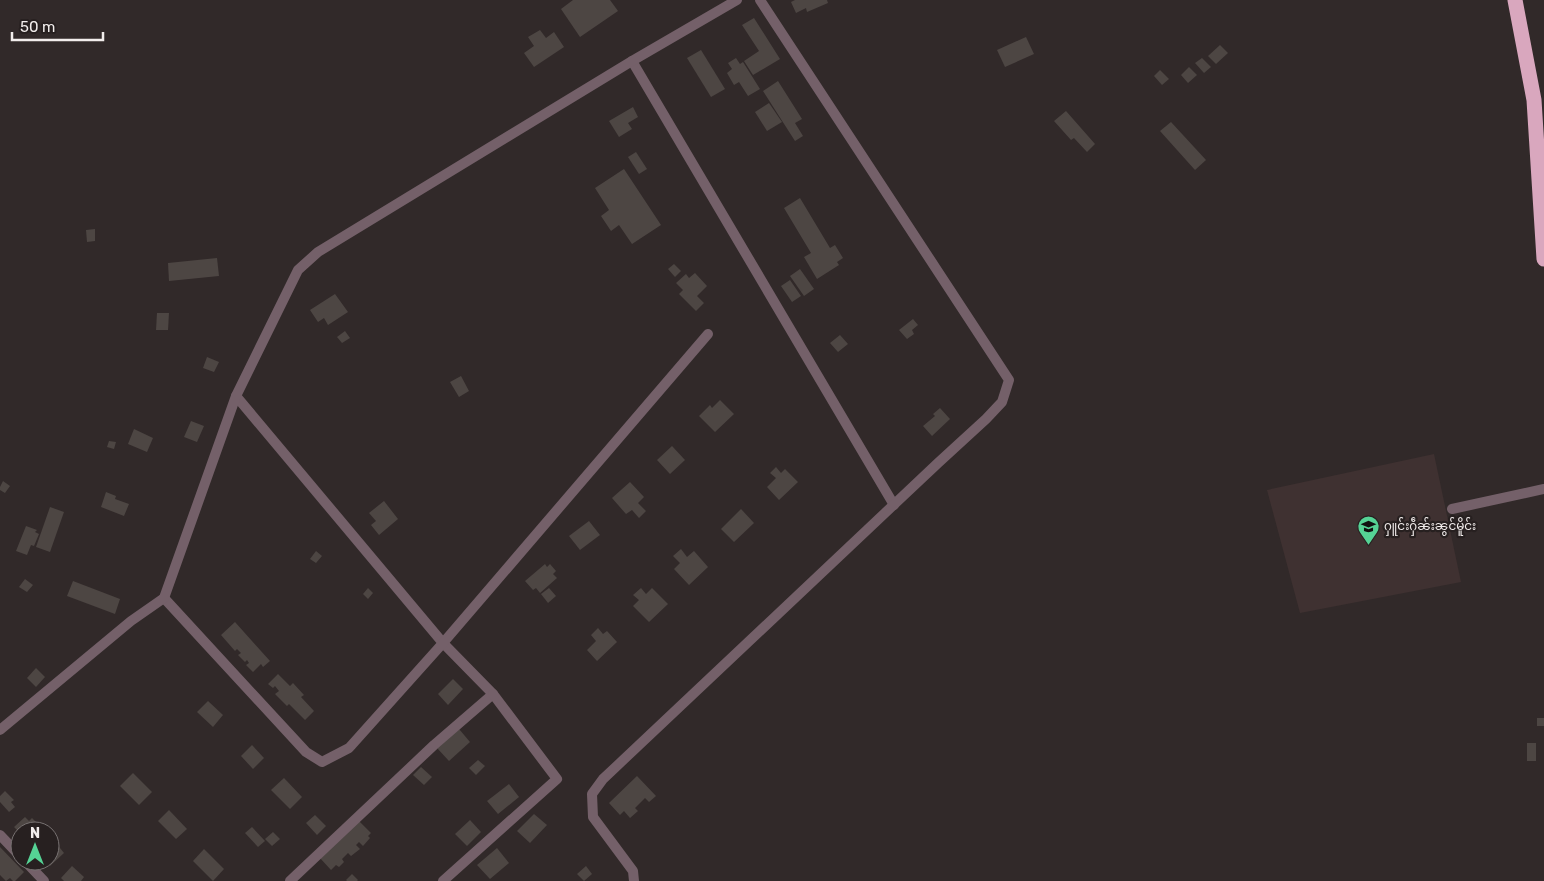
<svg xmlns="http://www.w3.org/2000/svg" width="1544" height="881" viewBox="0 0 1544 881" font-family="Rubik,'Noto Sans Myanmar',sans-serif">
	<rect width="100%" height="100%" fill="#312929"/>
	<path fill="#3f3131" d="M1434 454 1461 582 1300 613 1267 490Z"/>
	<g fill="#4d4643">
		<path d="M573 0H610L618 11 580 37 561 9Z"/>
		<path d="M795 0H827L828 3 807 12 806 8 796 13 791 2Z"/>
		<path d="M754 18 780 59 753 75 744 61 759 51 742 25Z"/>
		<path d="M540 30 546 38 554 32 564 47 534 67 524 53 534 46 528 37Z"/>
		<path d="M1026 37 1034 54 1005 67 997 50Z"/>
		<path d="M1220 45 1228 53 1216 64 1208 56Z"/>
		<path d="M701 50 725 89 711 97 687 58Z"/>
		<path d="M736 58 740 64 743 62 760 89 748 96 739 82 734 85 727 73 732 69 728 63Z"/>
		<path d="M1202 58 1211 67 1204 73 1195 63Z"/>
		<path d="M1189 67 1197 75 1188 83 1181 75Z"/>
		<path d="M1160 70 1169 79 1162 85 1154 76Z"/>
		<path d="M778 81 802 119 795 123 803 136 795 141 763 91Z"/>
		<path d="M769 103 782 122 767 131 755 112Z"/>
		<path d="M633 107 638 117 628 123 632 129 619 137 609 121Z"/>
		<path d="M1066 111 1095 144 1087 152 1074 138 1071 140 1054 121Z"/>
		<path d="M1171 122 1206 160 1195 170 1160 131Z"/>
		<path d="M636 152 647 169 639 174 628 157Z"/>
		<path d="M624 169 661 225 632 244 619 225 611 231 601 216 609 210 595 188Z"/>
		<path d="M800 198 830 248 835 245 843 258 837 262 839 265 817 279 804 257 811 253 784 208Z"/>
		<path d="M95 229V241L87 242 86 230Z"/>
		<path d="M217 258 219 276 169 281 168 263Z"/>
		<path d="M674 264 681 271 675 277 668 269Z"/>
		<path d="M800 269 814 289 804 296 790 276Z"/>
		<path d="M695 273 707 286 697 296 704 303 696 311 679 294 683 290 676 283 686 274 689 278Z"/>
		<path d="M790 280 801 296 792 302 781 286Z"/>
		<path d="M335 294 348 312 328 325 324 318 318 322 310 310Z"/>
		<path d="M157 313H169L168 330H156Z"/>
		<path d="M913 319 918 325 912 330 914 334 907 339 899 330Z"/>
		<path d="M345 331 350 338 342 343 337 337Z"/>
		<path d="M840 335 848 344 838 352 830 343Z"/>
		<path d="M207 357 219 362 214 372 203 368Z"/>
		<path d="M461 376 469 391 459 397 450 382Z"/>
		<path d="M720 400 734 414 715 432 699 416 710 405 712 408Z"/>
		<path d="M940 408 950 419 932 436 923 426 935 416 933 414Z"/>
		<path d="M191 421 204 426 197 442 184 437Z"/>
		<path d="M134 429 153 438 147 452 128 444Z"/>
		<path d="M109 441 116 442 114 449 107 447Z"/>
		<path d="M672 446 685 460 670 474 657 460Z"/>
		<path d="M776 467 781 473 785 469 798 482 779 500 767 487 776 478 770 473Z"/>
		<path d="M3 481 10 486 5 493 0 490V487Z"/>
		<path d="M630 482 644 497 638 503 646 511 639 518 632 510 626 514 612 498Z"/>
		<path d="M106 492 116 496 115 499 129 504 124 516 101 507Z"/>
		<path d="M384 501 398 519 379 535 371 525 376 521 369 513Z"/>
		<path d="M50 507 64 512 50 552 36 547Z"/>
		<path d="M741 509 754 523 734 542 721 529Z"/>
		<path d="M589 521 600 535 580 550 569 536Z"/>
		<path d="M26 526 37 530 35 532 39 534 34 546 31 545 27 555 16 551Z"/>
		<path d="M681 549 687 557 694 551 708 567 689 585 674 569 680 563 673 556Z"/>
		<path d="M316 551 322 556 316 563 310 559Z"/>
		<path d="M545 564 547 567 550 564 556 571 553 574 557 578 540 593 536 588 533 590 525 581Z"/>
		<path d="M25 579 33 585 27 592 19 587Z"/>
		<path d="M73 581 120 599 115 614 67 596Z"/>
		<path d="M368 588 373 593 368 599 363 594Z"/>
		<path d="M549 588 556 596 548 603 541 594Z"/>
		<path d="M641 588 646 594 652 588 668 604 649 622 633 606 639 600 633 595Z"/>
		<path d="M235 622 270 661 263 667 261 664 253 672 246 665 249 663 247 660 245 662 238 655 241 653 237 649 235 651 221 635Z"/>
		<path d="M598 628 603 634 607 631 617 642 597 661 587 650 596 641 591 635Z"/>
		<path d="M36 668 45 677 36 687 27 678Z"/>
		<path d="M278 674 290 686 293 683 304 695 301 697 314 711 305 720 289 704 287 706 275 694 279 691 275 686 273 688 268 684Z"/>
		<path d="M453 679 463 689 448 705 438 694Z"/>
		<path d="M208 701 223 715 213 727 197 712Z"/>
		<rect x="1537" y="718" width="7" height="8"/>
		<path d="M459 729 470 742 449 761 437 748Z"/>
		<rect x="1527" y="743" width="9" height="18"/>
		<path d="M252 745 264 758 253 769 241 756Z"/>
		<path d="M478 760 485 766 476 775 469 768Z"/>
		<path d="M421 767 432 777 424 785 413 775Z"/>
		<path d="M133 773 152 792 139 805 120 786Z"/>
		<path d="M637 776 656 796 649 802 645 798 635 808 638 811 630 818 624 811 620 815 609 803Z"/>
		<path d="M284 778 302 797 290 809 271 790Z"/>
		<path d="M509 784 519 797 498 814 487 801Z"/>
		<path d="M5 791 14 800 11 802 15 807 9 812 0 802V796Z"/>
		<path d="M169 810 187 829 176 839 158 821Z"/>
		<path d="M534 814 547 825 530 843 517 831Z"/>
		<path d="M315 815 326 826 317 835 306 823Z"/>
		<path d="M25 817 29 821 32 818 39 825 36 828 38 831H20V833L14 827Z"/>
		<path d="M470 820 481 832 467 846 455 834Z"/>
		<path d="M359 821 371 833 368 836 370 838 363 846 359 842 356 845 360 849 351 856 348 853 342 859 344 862 339 867 336 865 331 870 320 858Z"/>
		<path d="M252 827 265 841 258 847 245 833Z"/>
		<path d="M273 832 280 839 272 846 265 839Z"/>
		<path d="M56 843 64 853 50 866 46 861H50V844L52 846Z"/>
		<path d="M0 847 24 872 15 881H13L10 878 6 881 0 875Z"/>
		<path d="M497 848 509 863 490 879 477 865Z"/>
		<path d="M204 849 224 869 213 881 193 861Z"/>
		<path d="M72 866 84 877 81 881H64L61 878Z"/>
		<path d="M586 866 592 874 584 881 577 874Z"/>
		<path d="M352 874 358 880 357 881H347L346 880Z"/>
	</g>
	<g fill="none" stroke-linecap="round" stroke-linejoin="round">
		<g stroke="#746069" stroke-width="10">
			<path d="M632 61 894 505"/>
			<path d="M236 396 443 643 493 694 434 745 290 881"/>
			<path d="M1452 509 1544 489"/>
			<path d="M164 598 306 752 322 762 349 748 443 643 708 334"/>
			<path d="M0 730 131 621 164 598 236 396 298 270 318 252 632 61 737 0"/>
			<path d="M0 835 20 856"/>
			<path d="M25 861 44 881"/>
			<path d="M443 881 557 779 493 694"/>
			<path d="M634 881 633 871 593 817 592 794 603 779 938 463 986 419 1002 402 1009 380 760 0"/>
		</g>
		<path stroke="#d9a7be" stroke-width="15" d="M1515 0 1534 100 1544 259"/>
	</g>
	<defs>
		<symbol id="school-pin" viewBox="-11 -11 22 30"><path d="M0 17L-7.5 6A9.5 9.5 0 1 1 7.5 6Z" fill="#55d395" stroke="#272020"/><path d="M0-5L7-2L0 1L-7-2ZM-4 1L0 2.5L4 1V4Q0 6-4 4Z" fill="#111"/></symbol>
	</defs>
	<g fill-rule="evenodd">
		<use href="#school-pin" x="1356" y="514" width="25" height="34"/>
	</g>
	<g text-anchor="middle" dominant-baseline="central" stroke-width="4.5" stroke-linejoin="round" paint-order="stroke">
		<g font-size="12" fill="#f2edec" stroke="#272020" text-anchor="start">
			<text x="1384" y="526">ႁူင်းႁဵၼ်းၼွင်မိူင်း</text>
		</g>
	</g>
	<g transform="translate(35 846)"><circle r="24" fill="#272020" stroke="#787272"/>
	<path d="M0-4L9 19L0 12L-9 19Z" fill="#55d395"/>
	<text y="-8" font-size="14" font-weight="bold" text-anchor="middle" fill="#f2edec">N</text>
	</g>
	<path d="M12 32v8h91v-8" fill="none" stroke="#f2edec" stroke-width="2.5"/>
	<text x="20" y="32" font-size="15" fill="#f2edec" stroke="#272020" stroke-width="4" paint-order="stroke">50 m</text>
</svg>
